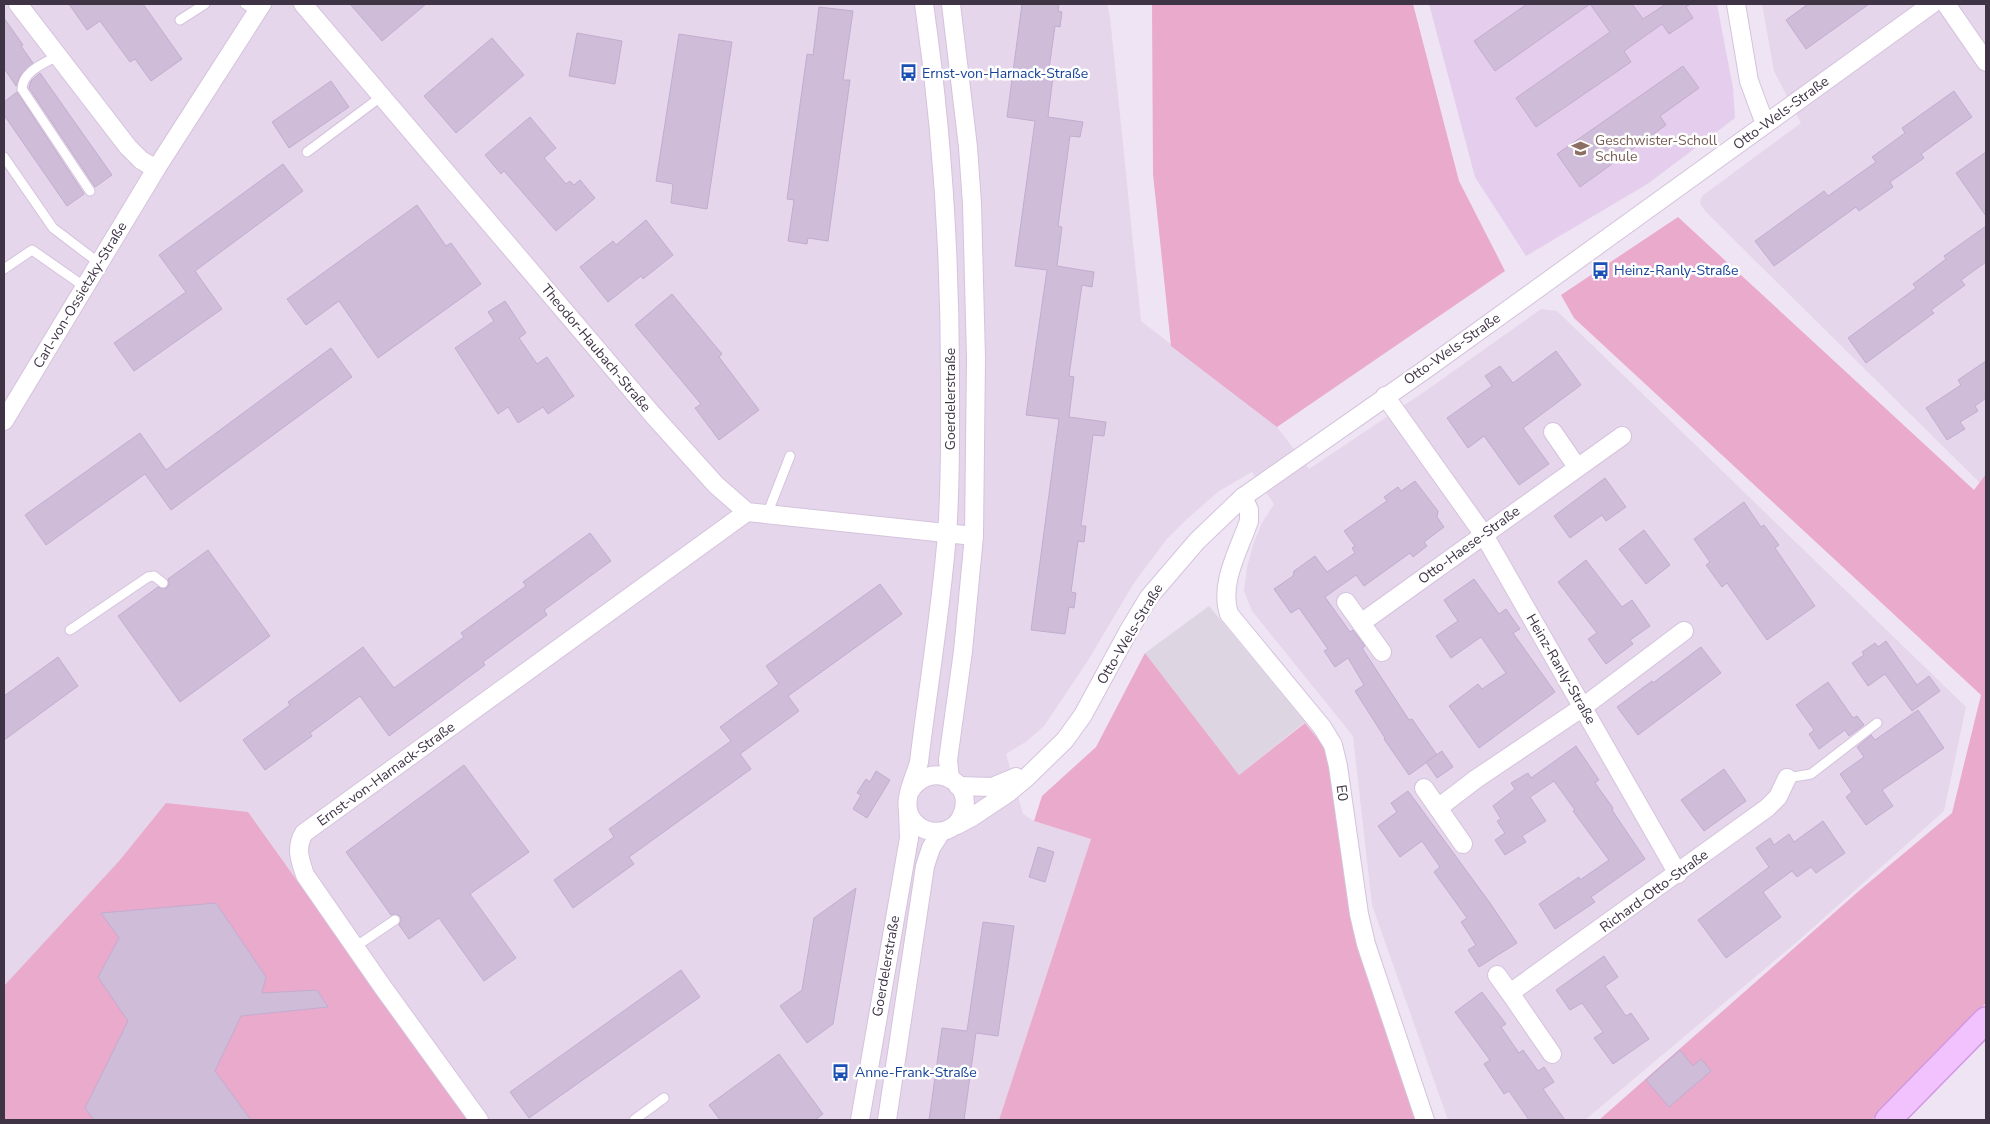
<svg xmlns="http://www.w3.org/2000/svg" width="1990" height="1124" viewBox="0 0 1990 1124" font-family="'Nunito Sans',sans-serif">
	<rect width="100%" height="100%" fill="#efe4f3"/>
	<g fill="#e5d6eb">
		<path d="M4 4H1107L1110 17 1141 321 1277 427 1309 469 1424 392 1541 309 1557 311 1966 707 1944 811 1799 940 1585 1120H1448L1372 905 1353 736 1252 611 1244 591 1247 567 1254 542 1262 523 1274 504 1252 472 1219 491 1187 519 1166 540 1134 583 1087 662 1044 726 1027 741 1006 754 1023 814 1034 821 1091 839 999 1120H4Z"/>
		<path d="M1762 4H1986V474L1980 483 1706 212 1700 203 1702 196 1801 123 1774 71Z"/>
	</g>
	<path fill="#ddd6e2" d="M1209 606 1305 722 1239 775 1145 653Z"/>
	<path fill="#e5cded" d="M1429 4H1717L1733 88 1735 118 1649 183 1526 256 1475 177Z"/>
	<g fill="#eaaacc">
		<path d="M1152 4H1413L1459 181 1505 271 1277 427 1171 346 1153 174Z"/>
		<path d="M1678 217 1974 490 1986 474V1003L1872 1120H1599L1860 890 1952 813 1981 695 1574 318 1561 295Z"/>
		<path d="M1145 653 1239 775 1305 723 1327 750 1355 933 1418 1120H999L1091 839 1034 821 1042 796 1096 747Z"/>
		<path d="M166 803 248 812 468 1120H4V986L120 860Z"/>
	</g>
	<g fill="#cebcd8" stroke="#c3acd0">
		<path d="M69 4H143L182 59 151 81 135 59 130 62 100 21 87 30Z"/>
		<path d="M350 4H426L382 41Z"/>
		<path d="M1022 4H1059L1058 11 1062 12 1060 27 1055 26 1048 76 1053 77 1048 117 1083 122 1080 137 1070 136 1058 226 1062 227 1057 266 1094 272 1092 287 1082 285 1069 376 1074 377 1069 417 1106 422 1104 436 1093 435 1081 526H1086L1084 542 1078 541 1071 592 1076 593 1074 608 1069 607 1065 634 1031 630 1059 419 1026 415 1047 270 1015 266 1035 121 1007 117Z"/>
		<path d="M1527 4H1590L1495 71 1474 41Z"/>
		<path d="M1590 4H1632L1643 19 1666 4H1688L1689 5 1686 7 1693 18 1669 34 1662 24 1624 51 1631 62 1536 127 1516 98 1610 32Z"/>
		<path d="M1808 4H1869L1806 49 1786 20Z"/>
		<path d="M819 7 853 11 843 80H850L828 241 808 238 807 244 788 241 794 200 787 199 807 54 813 55Z"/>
		<path d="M4 18 23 45 21 46 33 63 21 74 16 86 4 68Z"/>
		<path d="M577 33 622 41 615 84 569 76Z"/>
		<path d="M679 34 732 42 707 209 671 203 673 184 656 181Z"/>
		<path d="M492 38 524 75 456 133 424 96Z"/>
		<path d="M1683 66 1699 88 1660 116 1666 125 1580 187 1557 154Z"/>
		<path d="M40 73 112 175 95 187 29 88 31 81Z"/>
		<path d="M331 81 349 107 289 148 272 122Z"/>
		<path d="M1954 91 1972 117 1921 154 1924 158 1890 182 1893 187 1859 211 1856 207 1774 266 1755 241 1824 191 1828 196 1876 162 1872 157 1905 133 1902 128Z"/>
		<path d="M17 92 84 194 67 206 4 115V102Z"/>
		<path d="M530 117 556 148 544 158 566 184 570 181 574 185 580 180 595 198 556 231 504 171 501 174 485 155Z"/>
		<path d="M1986 152V216L1956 173Z"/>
		<path d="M283 164 303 191 195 271 222 309 134 371 114 343 186 292 159 255Z"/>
		<path d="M417 205 446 246 451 243 481 284 378 358 339 301 306 325 287 299Z"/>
		<path d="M646 220 673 255 643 279 641 276 608 302 580 267 613 241 616 245Z"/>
		<path d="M1986 226V262L1961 280 1965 285 1931 310 1934 313 1866 363 1848 338 1916 288 1913 284 1946 259 1944 256Z"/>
		<path d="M672 294 722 354 719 357 759 410 719 440 695 408 701 404 635 325Z"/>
		<path d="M505 301 526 333 519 338 537 364 547 357 574 396 548 414 543 407 518 423 508 407 498 414 455 348 494 321 488 312Z"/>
		<path d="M331 348 352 377 171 510 145 474 46 545 25 515 140 433 166 470Z"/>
		<path d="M1556 351 1581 385 1523 428 1549 464 1519 485 1484 436 1468 448 1447 418 1492 386 1485 376 1500 366 1513 383Z"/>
		<path d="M1986 361V398L1975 406 1978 411 1960 422 1965 429 1947 440 1926 408 1961 385 1958 380Z"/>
		<path d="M1605 478 1626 507 1606 521 1602 515 1570 538 1554 516Z"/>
		<path d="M1415 481 1438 511 1437 517 1444 527 1424 542 1427 546 1413 557 1410 553 1364 586 1356 575 1325 597 1350 632 1353 630 1365 646 1362 648 1409 720 1412 719 1437 755 1409 775 1384 739 1385 738 1355 691 1364 685 1348 658 1335 667 1324 651 1328 649 1299 608 1291 613 1274 589 1293 576 1294 571 1315 556 1327 572 1355 553 1352 548 1355 546 1344 531 1387 501 1384 497 1398 487 1401 491Z"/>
		<path d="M1744 502 1761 527 1764 525 1779 545 1775 548 1815 606 1767 640 1727 583 1722 587 1706 565 1710 562 1694 539Z"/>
		<path d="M1644 530 1670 565 1646 584 1619 549Z"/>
		<path d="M590 533 611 561 544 610 547 615 483 662 485 665 389 736 360 696 310 733 312 736 265 770 243 740 290 705 288 702 363 647 394 688 464 637 461 633 526 586 523 582Z"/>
		<path d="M208 550 270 636 180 702 118 616 158 587 166 589 169 584 168 579Z"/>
		<path d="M1586 560 1622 607 1632 600 1650 626 1630 640 1633 644 1606 664 1588 639 1597 633 1558 582Z"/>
		<path d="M1474 579 1499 614 1506 609 1520 629 1513 633 1555 692 1479 748 1449 706 1478 684 1482 689 1506 673 1481 637 1451 658 1436 636 1458 621 1444 600Z"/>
		<path d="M880 584 902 614 788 696 799 711 740 754 751 769 629 857 634 864 573 908 554 880 614 837 609 829 731 741 720 727 779 684 766 666Z"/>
		<path d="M1886 641 1917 685 1929 676 1940 691 1912 711 1885 674 1868 686 1852 663 1864 655 1862 652 1875 643 1878 647Z"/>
		<path d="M1701 647 1721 673 1638 735 1617 707 1652 681 1653 683Z"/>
		<path d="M58 657 78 686 4 740V696Z"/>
		<path d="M1828 682 1853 718 1857 716 1864 725 1849 736 1845 730 1819 749 1809 734 1814 730 1796 705Z"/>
		<path d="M1918 710 1944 748 1882 790 1893 806 1866 825 1846 797 1852 792 1840 774 1864 757 1857 747 1871 735 1875 740Z"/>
		<path d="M1576 746 1599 780 1595 783 1613 808 1612 810 1645 859 1591 897 1595 902 1555 929 1539 904 1579 877 1580 880 1609 860 1573 811 1575 810 1554 781 1530 797 1546 821 1522 836 1526 842 1505 855 1495 840 1505 833 1497 821 1501 819 1493 806 1515 789 1511 783 1528 773 1531 778Z"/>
		<path d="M1442 751 1453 767 1437 778 1426 762Z"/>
		<path d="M464 765 529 852 470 894 516 958 484 981 439 918 409 939 399 925 401 920 400 916 395 914 391 915 346 852Z"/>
		<path d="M1724 769 1746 801 1704 831 1681 800Z"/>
		<path d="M876 771 890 780 867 818 853 809 861 795 857 793 866 779 870 782Z"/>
		<path d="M1408 791 1490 903 1517 943 1479 967 1468 950 1476 945 1461 922 1467 918 1434 872 1440 867 1422 841 1400 857 1378 826 1397 812 1391 803Z"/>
		<path d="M1823 821 1845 853 1816 873 1811 867 1797 877 1792 871 1763 892 1781 917 1726 958 1698 920 1769 867 1756 848 1770 838 1774 845 1789 834 1794 842Z"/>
		<path d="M1038 847 1054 852 1045 882 1029 877Z"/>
		<path d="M856 888 833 1024 807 1043 780 1006 802 990 814 918Z"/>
		<path d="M216 903 266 977 262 993 317 990 328 1007 241 1016 215 1071 251 1120H94L85 1108 128 1021 98 977 119 938 101 913Z"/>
		<path d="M983 922 1014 926 998 1036 976 1033 964 1120H929L942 1028 967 1031Z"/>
		<path d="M1604 956 1618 977 1605 986 1626 1016 1631 1013 1649 1039 1613 1064 1594 1038 1603 1032 1582 1003 1570 1010 1556 990Z"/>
		<path d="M681 970 700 997 529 1118 510 1092Z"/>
		<path d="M1482 992 1506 1024 1501 1027 1519 1053 1523 1050 1538 1071 1544 1067 1554 1082 1543 1089 1565 1120H1529L1509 1091 1504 1094 1484 1064 1490 1060 1455 1012Z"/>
		<path d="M1680 1050 1693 1066 1701 1059 1711 1071 1669 1107 1646 1080Z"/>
		<path d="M779 1054 823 1114 815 1120H720L709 1105Z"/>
	</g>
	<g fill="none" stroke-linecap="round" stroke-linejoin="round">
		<defs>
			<g id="service">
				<path d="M245 4 257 12"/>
				<path d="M180 20 205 4"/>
				<path d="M57 56C43 64 23 71 22 89L90 191"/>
				<path d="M307 152 382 96"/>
				<path d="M4 157 53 228 99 263"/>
				<path d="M4 269 32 250 85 287"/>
				<path d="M768 512 790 456"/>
				<path d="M70 630 148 577 154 576 163 583"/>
				<path d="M1787 778 1811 774 1877 723"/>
				<path d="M355 947 395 920"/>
				<path d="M634 1120 664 1098"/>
			</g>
			<g id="minor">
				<path d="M18 4 128 147 141 160 156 169"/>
				<path d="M303 4 653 415 716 485 747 512 974 536"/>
				<path d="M1736 4 1749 81 1765 124"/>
				<path d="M1946 4 1986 62"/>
				<path d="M1385 396 1484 535 1678 874"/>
				<path d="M4 421 156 169 262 4"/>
				<path d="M1553 432 1577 467"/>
				<path d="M1243 497 1249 510V521C1239 550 1219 583 1229 614L1322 727 1333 745 1338 766 1359 914 1366 944 1425 1120"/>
				<path d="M1346 602 1361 623"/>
				<path d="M1382 652 1361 623 1622 436"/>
				<path d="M950 779 948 760 963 651 974 536 976 358 972 204 968 147 951 4"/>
				<path d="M958 786 992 787 1016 777"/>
				<path d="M1424 788 1438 808"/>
				<path d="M909 793C928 758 977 780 962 815 952 840 914 836 908 810 905 795 915 777 919 762 928 687 941 611 947 534 951 482 950 430 950 378 950 252 942 128 924 4"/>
				<path d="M957 825 972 817 1008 793 1026 778 1065 740 1083 715 1128 632 1149 597 1197 541 1243 497 1426 369 1932 4"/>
				<path d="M1463 844 1438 808 1476 779 1583 707 1684 631"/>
				<path d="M1497 975 1510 993"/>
				<path d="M1552 1054 1510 993 1767 808 1778 797 1787 778"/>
				<path d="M479 1120 382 986 305 875C300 860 295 848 304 833L747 512"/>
				<path d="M860 1120 909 838 908 812"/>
				<path d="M887 1120 925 866 931 848 941 832"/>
			</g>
			<path id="secondary" d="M1888 1120 1986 1020"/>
		</defs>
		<use href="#service" stroke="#d5c3dd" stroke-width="11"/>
		<use href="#minor" stroke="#d5c3dd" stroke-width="20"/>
		<use href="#secondary" stroke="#d199e2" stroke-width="28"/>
		<use href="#service" stroke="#fff" stroke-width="9"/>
		<use href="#minor" stroke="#fff" stroke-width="18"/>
		<use href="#secondary" stroke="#f2c2ff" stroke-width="25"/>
	</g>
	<defs>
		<symbol id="bus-bare" viewBox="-9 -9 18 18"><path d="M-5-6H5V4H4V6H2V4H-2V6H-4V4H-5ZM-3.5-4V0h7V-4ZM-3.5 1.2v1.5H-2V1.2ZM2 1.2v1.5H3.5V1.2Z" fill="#1a4fb4" stroke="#fff" stroke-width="2.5" paint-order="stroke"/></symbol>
		<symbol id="school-bare" viewBox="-9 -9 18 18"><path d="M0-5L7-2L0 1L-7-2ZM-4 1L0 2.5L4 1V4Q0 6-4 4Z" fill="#8d6e63" stroke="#fff" stroke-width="2.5" paint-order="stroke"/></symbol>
	</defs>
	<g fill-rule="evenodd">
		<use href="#bus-bare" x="896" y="60" width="25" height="25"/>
		<use href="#school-bare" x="1568" y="136" width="25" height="25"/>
		<use href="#bus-bare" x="1588" y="258" width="25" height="25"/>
		<use href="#bus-bare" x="828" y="1060" width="25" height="25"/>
	</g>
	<g text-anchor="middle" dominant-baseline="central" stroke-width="5" stroke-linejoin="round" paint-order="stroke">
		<g font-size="14" fill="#164399" stroke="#fff" text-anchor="start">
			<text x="922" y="73">Ernst-von-Harnack-Straße</text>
			<text x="1614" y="270">Heinz-Ranly-Straße</text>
			<text x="855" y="1072">Anne-Frank-Straße</text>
		</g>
		<g font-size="14" fill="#3f3446" stroke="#fff">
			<text transform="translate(1781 113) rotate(-36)">Otto-Wels-Straße</text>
			<text transform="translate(80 295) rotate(-59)">Carl-von-Ossietzky-Straße</text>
			<text transform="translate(596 348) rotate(50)">Theodor-Haubach-Straße</text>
			<text transform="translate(1452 349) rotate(-35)">Otto-Wels-Straße</text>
			<text transform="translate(950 399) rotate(-90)">Goerdelerstraße</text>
			<text transform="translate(1469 545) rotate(-36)">Otto-Haese-Straße</text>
			<text transform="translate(1130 634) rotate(-59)">Otto-Wels-Straße</text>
			<text transform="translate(1561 669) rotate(60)">Heinz-Ranly-Straße</text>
			<text transform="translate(386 774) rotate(-36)">Ernst-von-Harnack-Straße</text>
			<text transform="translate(1342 793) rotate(82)">E0</text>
			<text transform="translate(1654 891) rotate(-36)">Richard-Otto-Straße</text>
			<text transform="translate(886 966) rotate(-80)">Goerdelerstraße</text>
		</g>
		<g font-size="14" fill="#785e54" stroke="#fff" text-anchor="start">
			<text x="1595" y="140">Geschwister-Scholl<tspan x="1595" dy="16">Schule</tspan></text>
		</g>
	</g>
	<rect width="1990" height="1124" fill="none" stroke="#3f3446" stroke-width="10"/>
</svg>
